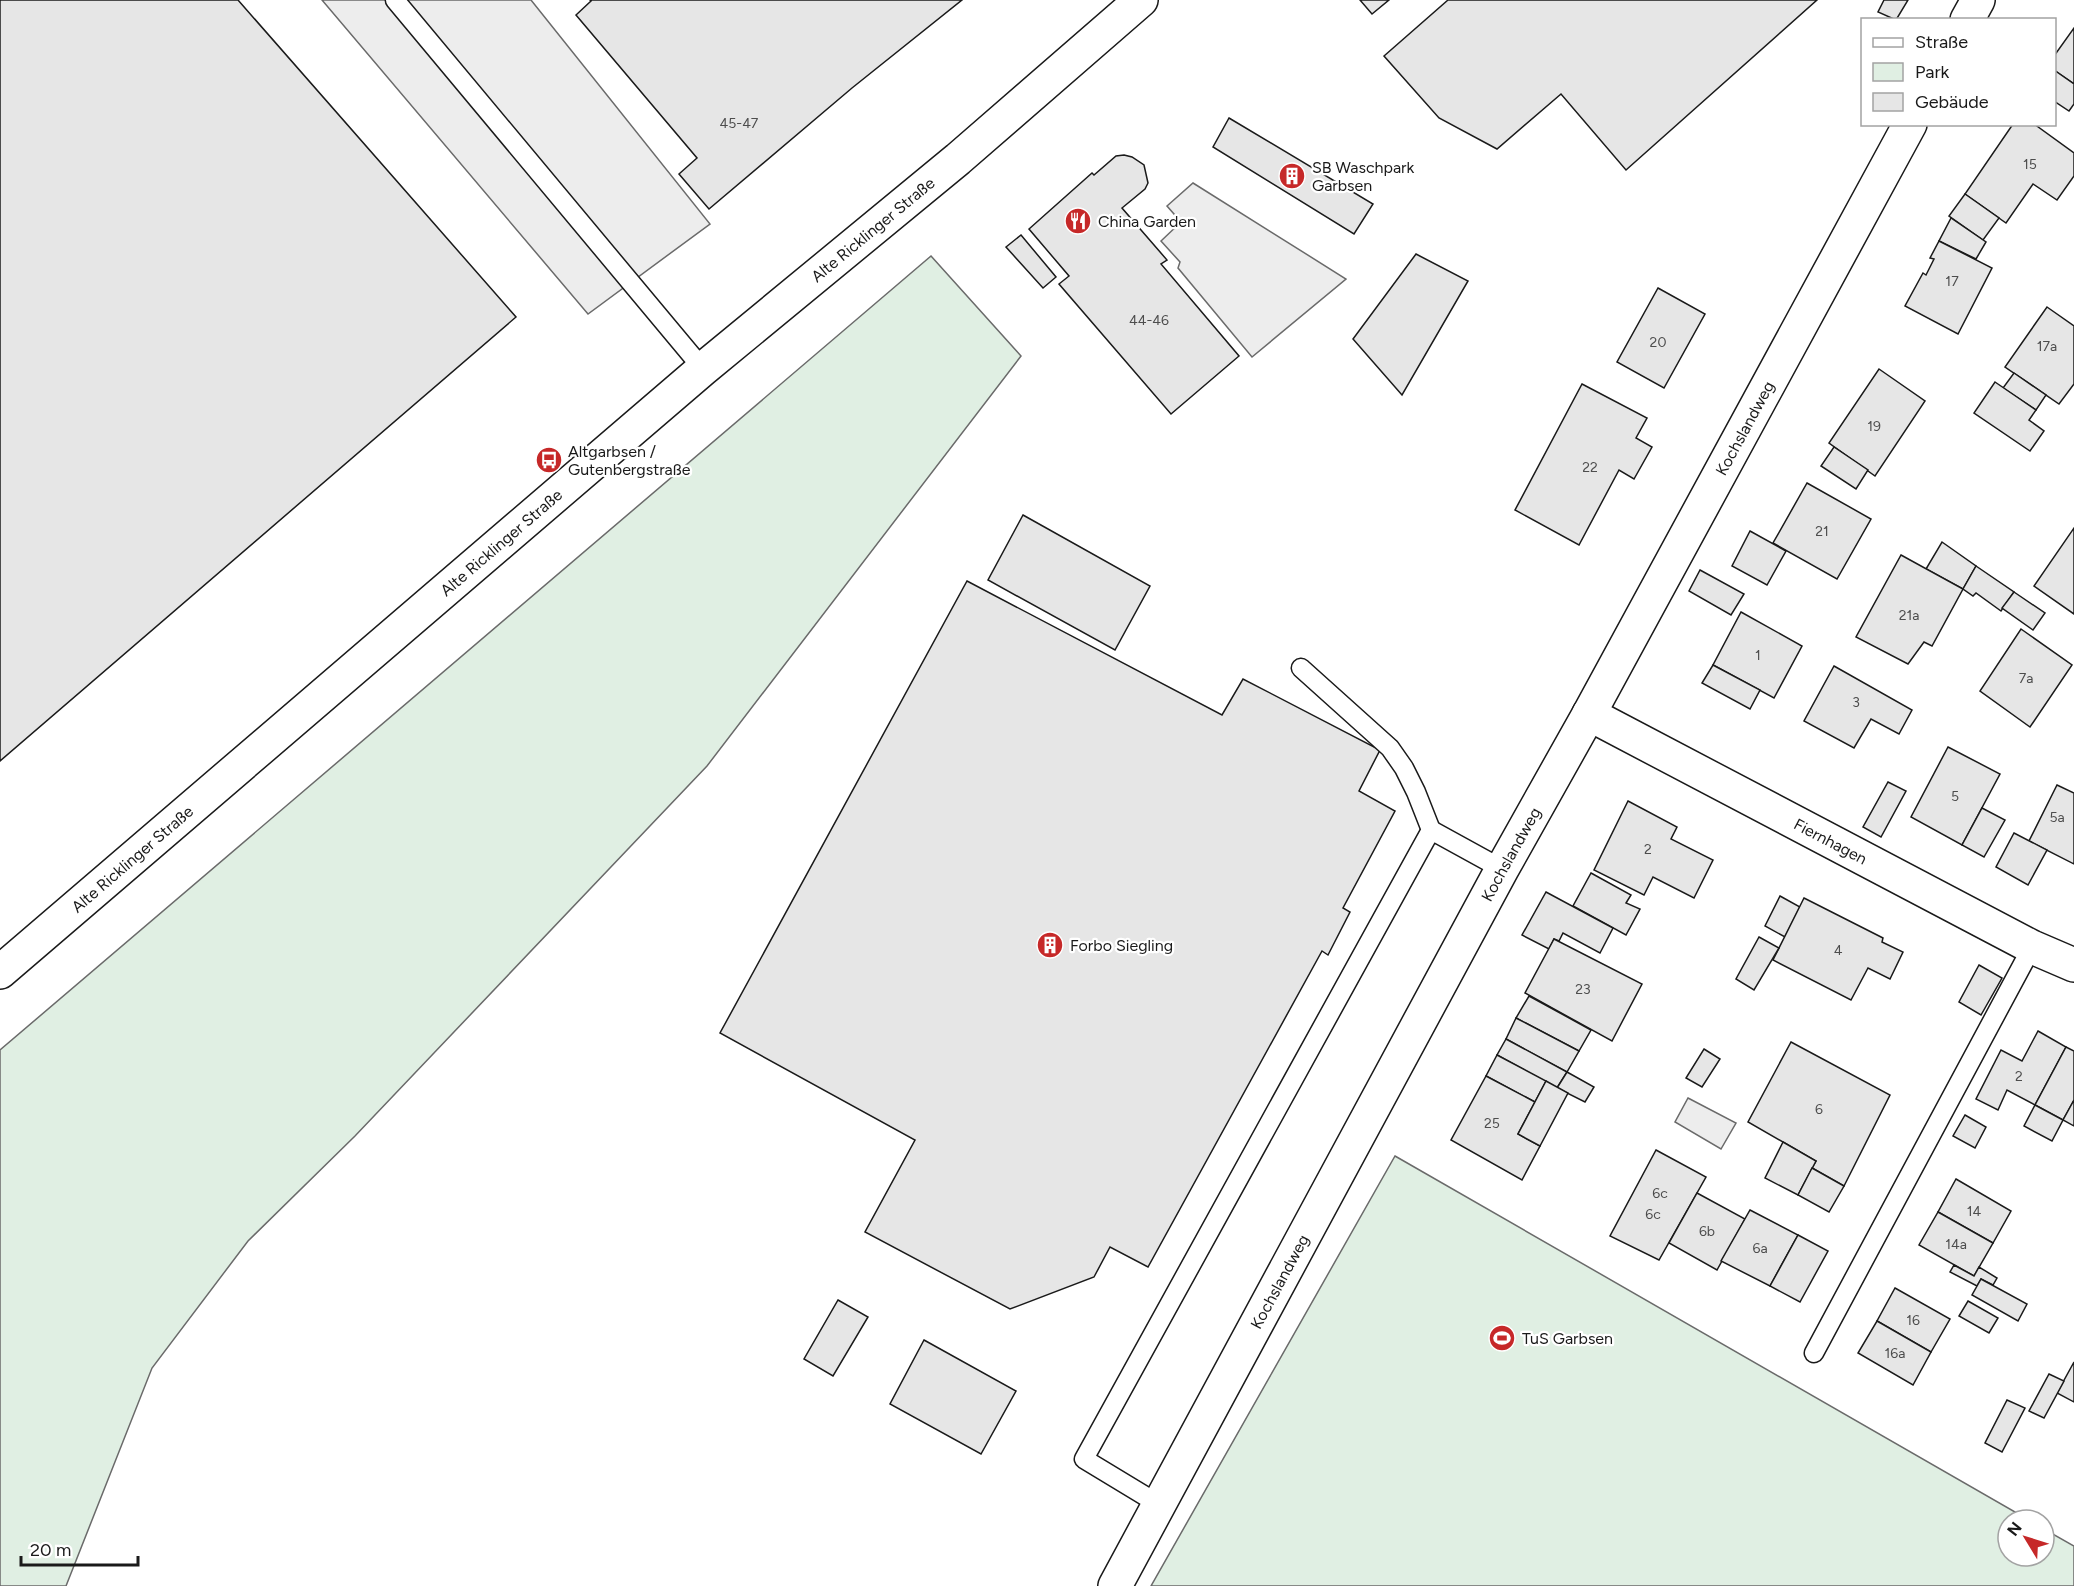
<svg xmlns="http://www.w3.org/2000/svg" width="2074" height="1586" viewBox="0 0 2074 1586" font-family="Figtree,sans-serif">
	<rect width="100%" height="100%" fill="#fff"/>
	<g fill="#e0efe3" stroke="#6a6a6a" stroke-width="1.5">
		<path d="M931 256 1021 356 707 766 355 1136 248 1241 152 1368 66 1586H0V1050Z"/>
		<path d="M1395 1156 2029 1520H2008V1556H2044V1529L2074 1546V1586H1151Z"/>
	</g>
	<g fill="#ededed" stroke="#6a6a6a" stroke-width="1.5">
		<path d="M322 0H531L710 224 588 314Z"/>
		<path d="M1193 183 1346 279 1252 357 1178 268 1180 262 1161 241 1181 222 1167 206Z"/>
		<path d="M1688 1098 1736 1123 1721 1149 1675 1122Z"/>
	</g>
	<g fill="#e6e6e6" stroke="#1a1a1a" stroke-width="1.5">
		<path d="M0 0H238L516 317 0 761Z"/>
		<path d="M590 0H962L852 88 709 209 679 174 697 158 576 15 591 1Z"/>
		<path d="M1360 0H1389L1372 14Z"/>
		<path d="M1448 0H1817L1626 170 1561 94 1497 149 1439 118 1384 56Z"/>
		<path d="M1884 0H1908L1896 20 1878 12Z"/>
		<path d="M2074 28V84L2054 70V56Z"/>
		<path d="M2054 70 2074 84V104L2069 111 2054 101Z"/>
		<path d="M1229 118 1373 204 1354 234 1213 147Z"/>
		<path d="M2013 124H2034L2074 153V176L2057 200 2033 184 2006 223 1965 194Z"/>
		<path d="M1124 155 1132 157 1144 165 1148 183 1145 189 1122 208 1167 260 1161 264 1239 356 1171 414 1059 284 1069 276 1029 229 1092 173 1094 175 1116 156Z"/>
		<path d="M1965 194 1999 218 1983 240 1949 216Z"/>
		<path d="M1951 218 1986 242 1976 259 1939 241Z"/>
		<path d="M1021 235 1056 277 1043 288 1006 247Z"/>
		<path d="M1939 241 1992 268 1958 334 1905 306 1923 273 1926 275 1934 259 1930 258Z"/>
		<path d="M1416 254 1468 281 1402 395 1353 339Z"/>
		<path d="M1658 288 1705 314 1664 388 1617 362Z"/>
		<path d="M2047 307 2074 326V384L2059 404 2005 367Z"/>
		<path d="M1879 369 1925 401 1875 476 1829 443Z"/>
		<path d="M2014 373 2046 395 2036 410 2003 388Z"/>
		<path d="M1995 382 2036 410 2029 420 2044 431 2030 451 1974 413Z"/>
		<path d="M1582 384 1647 418 1636 438 1652 447 1634 479 1619 470 1579 545 1515 510Z"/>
		<path d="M1834 447 1868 470 1856 489 1821 466Z"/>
		<path d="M1807 483 1871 519 1837 579 1773 543Z"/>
		<path d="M1023 515 1150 586 1115 650 988 580Z"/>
		<path d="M2074 528V614L2034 586Z"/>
		<path d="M1750 531 1786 551 1767 585 1732 566Z"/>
		<path d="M1942 542 1976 566 1963 589 1926 569Z"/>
		<path d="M1901 555 1963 589 1932 646 1924 642 1908 664 1856 637Z"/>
		<path d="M1976 566 2014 592 2001 611 1976 593 1973 596 1963 589Z"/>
		<path d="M1700 570 1744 594 1731 615 1689 591Z"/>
		<path d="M967 581 1222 715 1243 679 1380 750 1359 791 1395 811 1343 908 1350 912 1328 955 1322 951 1148 1267 1110 1247 1094 1277 1010 1309 865 1232 915 1140 720 1033Z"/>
		<path d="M2014 592 2045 613 2033 630 2002 608Z"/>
		<path d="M1741 612 1802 646 1774 698 1713 665Z"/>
		<path d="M2021 629 2072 665 2030 727 1980 691Z"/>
		<path d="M1713 665 1760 690 1750 709 1702 683Z"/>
		<path d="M1834 666 1912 710 1899 734 1871 719 1854 748 1804 721Z"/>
		<path d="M1948 747 2000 774 1962 845 1911 817Z"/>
		<path d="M1888 782 1906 791 1881 837 1863 827Z"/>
		<path d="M2057 785 2074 793V864L2029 841Z"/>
		<path d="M1628 801 1677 827 1671 839 1713 860 1694 898 1653 877 1644 895 1594 870Z"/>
		<path d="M1982 808 2005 820 1984 857 1962 845Z"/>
		<path d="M2014 833 2047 850 2028 885 1996 867Z"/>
		<path d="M1591 873 1631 895 1626 903 1640 909 1626 935 1573 906Z"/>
		<path d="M1546 892 1613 928 1600 953 1563 933 1559 941 1554 939 1549 949 1522 935Z"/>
		<path d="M1780 896 1800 907 1785 937 1765 926Z"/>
		<path d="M1804 898 1883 938 1882 942 1903 952 1890 979 1868 968 1851 1000 1773 960Z"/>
		<path d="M1759 937 1779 948 1754 990 1736 979Z"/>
		<path d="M1554 939 1642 984 1612 1041 1525 993Z"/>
		<path d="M1979 965 2002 978 1981 1015 1959 1002Z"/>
		<path d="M1529 996 1591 1030 1579 1051 1516 1018Z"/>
		<path d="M1516 1018 1579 1051 1567 1072 1506 1039Z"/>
		<path d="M2038 1031 2066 1047 2035 1105 2007 1090 1998 1110 1976 1099 2001 1050 2022 1061Z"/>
		<path d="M1506 1039 1567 1072 1557 1088 1497 1055Z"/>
		<path d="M1791 1042 1890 1095 1844 1186 1812 1168 1816 1161 1748 1122Z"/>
		<path d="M2066 1047 2074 1051V1100L2063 1120 2035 1105Z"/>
		<path d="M1704 1049 1720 1059 1702 1087 1686 1078Z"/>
		<path d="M1497 1055 1546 1081 1535 1102 1486 1076Z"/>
		<path d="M1567 1072 1594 1087 1585 1102 1557 1088Z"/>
		<path d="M1486 1076 1535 1102 1518 1134 1540 1146 1522 1180 1451 1140Z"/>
		<path d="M1546 1081 1568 1093 1540 1146 1518 1134Z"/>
		<path d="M2074 1100V1126L2063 1120Z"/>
		<path d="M2035 1105 2063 1120 2052 1141 2024 1126Z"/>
		<path d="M1965 1115 1986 1127 1975 1148 1953 1136Z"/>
		<path d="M1783 1142 1816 1161 1798 1195 1765 1178Z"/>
		<path d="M1656 1150 1706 1177 1659 1260 1610 1236Z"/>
		<path d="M1812 1168 1844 1186 1829 1212 1798 1195Z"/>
		<path d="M1956 1179 2011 1211 1993 1243 1938 1212Z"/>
		<path d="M1697 1193 1745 1219 1717 1270 1669 1243Z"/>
		<path d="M1750 1210 1798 1235 1770 1286 1721 1261Z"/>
		<path d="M1938 1212 1993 1243 1974 1276 1919 1245Z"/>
		<path d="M1798 1235 1828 1251 1800 1302 1770 1286Z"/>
		<path d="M1954 1265 1974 1276 1979 1267 1997 1278 1993 1285 1981 1279 1977 1286 1950 1272Z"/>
		<path d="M1981 1279 2027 1304 2018 1321 1972 1295Z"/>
		<path d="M1895 1288 1950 1319 1931 1352 1877 1321Z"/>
		<path d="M838 1300 868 1317 833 1376 804 1359Z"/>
		<path d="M1968 1301 1998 1318 1989 1333 1959 1316Z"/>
		<path d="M1877 1321 1931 1352 1913 1385 1858 1353Z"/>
		<path d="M924 1340 1016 1391 981 1454 890 1404Z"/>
		<path d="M2074 1362V1402L2057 1393Z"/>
		<path d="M2049 1374 2064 1381 2044 1418 2029 1411Z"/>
		<path d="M2007 1400 2025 1408 2002 1452 1985 1443Z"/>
	</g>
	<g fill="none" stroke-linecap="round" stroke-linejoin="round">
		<defs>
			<g id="lane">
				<path d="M395 0 703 369"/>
				<path d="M1301 668 1390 748 1404 768 1416 792 1431 830"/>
				<path d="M1814 1353 2032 947"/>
				<path d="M1160 1505 1084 1459 1431 830 1502 869"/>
			</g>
			<g id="street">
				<path d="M1967 20 1978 0"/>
				<path id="s1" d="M1589 714 2032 947 2074 965"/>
				<path id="s2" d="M1115 1586 1502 869 1589 714 1910 124"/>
			</g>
			<g id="secondary">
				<path id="s3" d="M0 972 703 369 958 159 1141 0"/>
			</g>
		</defs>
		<use href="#lane" stroke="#1a1a1a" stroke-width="21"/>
		<use href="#street" stroke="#1a1a1a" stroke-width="36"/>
		<use href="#secondary" stroke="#1a1a1a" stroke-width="36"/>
		<use href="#lane" stroke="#fff" stroke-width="18"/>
		<use href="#street" stroke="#fff" stroke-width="33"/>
		<use href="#secondary" stroke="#fff" stroke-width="33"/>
	</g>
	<defs>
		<symbol id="building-disc" viewBox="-11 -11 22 22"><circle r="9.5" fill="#c62828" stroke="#fff"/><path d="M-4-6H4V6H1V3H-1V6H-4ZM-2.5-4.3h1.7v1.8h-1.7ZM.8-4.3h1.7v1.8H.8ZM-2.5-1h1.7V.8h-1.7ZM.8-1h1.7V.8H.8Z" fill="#fff"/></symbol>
		<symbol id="restaurant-disc" viewBox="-11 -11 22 22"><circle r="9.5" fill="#c62828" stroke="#fff"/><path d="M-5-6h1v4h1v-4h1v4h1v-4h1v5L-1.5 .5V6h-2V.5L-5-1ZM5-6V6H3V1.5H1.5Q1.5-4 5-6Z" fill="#fff"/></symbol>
		<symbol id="bus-disc" viewBox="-11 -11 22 22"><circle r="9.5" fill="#c62828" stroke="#fff"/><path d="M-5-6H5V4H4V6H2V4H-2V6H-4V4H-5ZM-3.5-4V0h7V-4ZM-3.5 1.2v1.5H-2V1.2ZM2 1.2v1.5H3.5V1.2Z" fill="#fff"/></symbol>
		<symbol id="stadium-disc" viewBox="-11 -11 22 22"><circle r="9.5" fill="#c62828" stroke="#fff"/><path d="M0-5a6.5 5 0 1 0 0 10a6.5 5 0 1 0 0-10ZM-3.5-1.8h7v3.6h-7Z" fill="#fff"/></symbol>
	</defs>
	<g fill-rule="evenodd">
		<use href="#building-disc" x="1277" y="161" width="30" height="30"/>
		<use href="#restaurant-disc" x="1063" y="206" width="30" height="30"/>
		<use href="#bus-disc" x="534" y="445" width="30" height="30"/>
		<use href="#building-disc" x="1035" y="930" width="30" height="30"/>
		<use href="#stadium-disc" x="1487" y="1323" width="30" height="30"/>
	</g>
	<g text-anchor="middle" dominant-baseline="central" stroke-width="4.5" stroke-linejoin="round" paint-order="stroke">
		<g font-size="14" fill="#4d4d4d">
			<text x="739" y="123">45-47</text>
			<text x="2030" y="164">15</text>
			<text x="1952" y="281">17</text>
			<text x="1149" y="320">44-46</text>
			<text x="1658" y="342">20</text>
			<text x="2047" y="346">17a</text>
			<text x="1874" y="426">19</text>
			<text x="1590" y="467">22</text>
			<text x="1822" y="531">21</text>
			<text x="1909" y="615">21a</text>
			<text x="1758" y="655">1</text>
			<text x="2026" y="678">7a</text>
			<text x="1856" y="702">3</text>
			<text x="1955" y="796">5</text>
			<text x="2057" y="817">5a</text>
			<text x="1648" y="849">2</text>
			<text x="1838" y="950">4</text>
			<text x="1583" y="989">23</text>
			<text x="2019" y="1076">2</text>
			<text x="1819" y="1109">6</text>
			<text x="1492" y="1123">25</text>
			<text x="1660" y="1193">6c</text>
			<text x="1974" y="1211">14</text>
			<text x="1653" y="1214">6c</text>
			<text x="1707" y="1231">6b</text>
			<text x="1956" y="1244">14a</text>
			<text x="1760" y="1248">6a</text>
			<text x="1913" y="1320">16</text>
			<text x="1895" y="1353">16a</text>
		</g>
		<g font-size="16" fill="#1a1a1a" stroke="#fff" text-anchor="start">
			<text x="1312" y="167">SB Waschpark<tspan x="1312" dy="18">Garbsen</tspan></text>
			<text x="1098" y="221">China Garden</text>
			<text x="568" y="451">Altgarbsen /<tspan x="568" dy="18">Gutenbergstraße</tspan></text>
			<text x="1070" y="945">Forbo Siegling</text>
			<text x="1522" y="1338">TuS Garbsen</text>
		</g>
		<g font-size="16" fill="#1a1a1a" stroke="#fff">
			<text stroke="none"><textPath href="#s3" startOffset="1146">Alte Ricklinger Straße</textPath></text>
			<text stroke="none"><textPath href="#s2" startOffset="1318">Kochslandweg</textPath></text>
			<text stroke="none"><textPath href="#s3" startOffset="660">Alte Ricklinger Straße</textPath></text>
			<text stroke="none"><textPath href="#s1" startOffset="273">Fiernhagen</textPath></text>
			<text stroke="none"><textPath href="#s2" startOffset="832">Kochslandweg</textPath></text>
			<text stroke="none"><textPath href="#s3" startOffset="174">Alte Ricklinger Straße</textPath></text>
			<text stroke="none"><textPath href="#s2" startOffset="346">Kochslandweg</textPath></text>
		</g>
	</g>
	<rect x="1861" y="18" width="195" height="108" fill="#ffffff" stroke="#a3a3a3" stroke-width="1.5"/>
	<rect x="1873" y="38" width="30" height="9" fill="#ffffff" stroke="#a3a3a3" stroke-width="1.5"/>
	<text x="1915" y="48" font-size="18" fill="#1a1a1a">Straße</text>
	<rect x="1873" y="63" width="30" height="18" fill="#e0efe3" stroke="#a3a3a3" stroke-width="1.5"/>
	<text x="1915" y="78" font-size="18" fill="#1a1a1a">Park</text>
	<rect x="1873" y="93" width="30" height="18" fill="#e6e6e6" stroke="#a3a3a3" stroke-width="1.5"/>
	<text x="1915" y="108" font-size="18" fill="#1a1a1a">Gebäude</text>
	<g transform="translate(2026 1538) rotate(308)"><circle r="28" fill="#ffffff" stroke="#a3a3a3" stroke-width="1.5"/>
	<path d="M0-4.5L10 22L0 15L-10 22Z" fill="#c62828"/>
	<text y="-9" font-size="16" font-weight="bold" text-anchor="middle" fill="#1a1a1a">N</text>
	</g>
	<path d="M21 1556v9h117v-9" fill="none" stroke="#1a1a1a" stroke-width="3"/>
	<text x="30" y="1556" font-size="18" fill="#1a1a1a" stroke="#ffffff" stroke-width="4.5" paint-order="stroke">20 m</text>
</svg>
